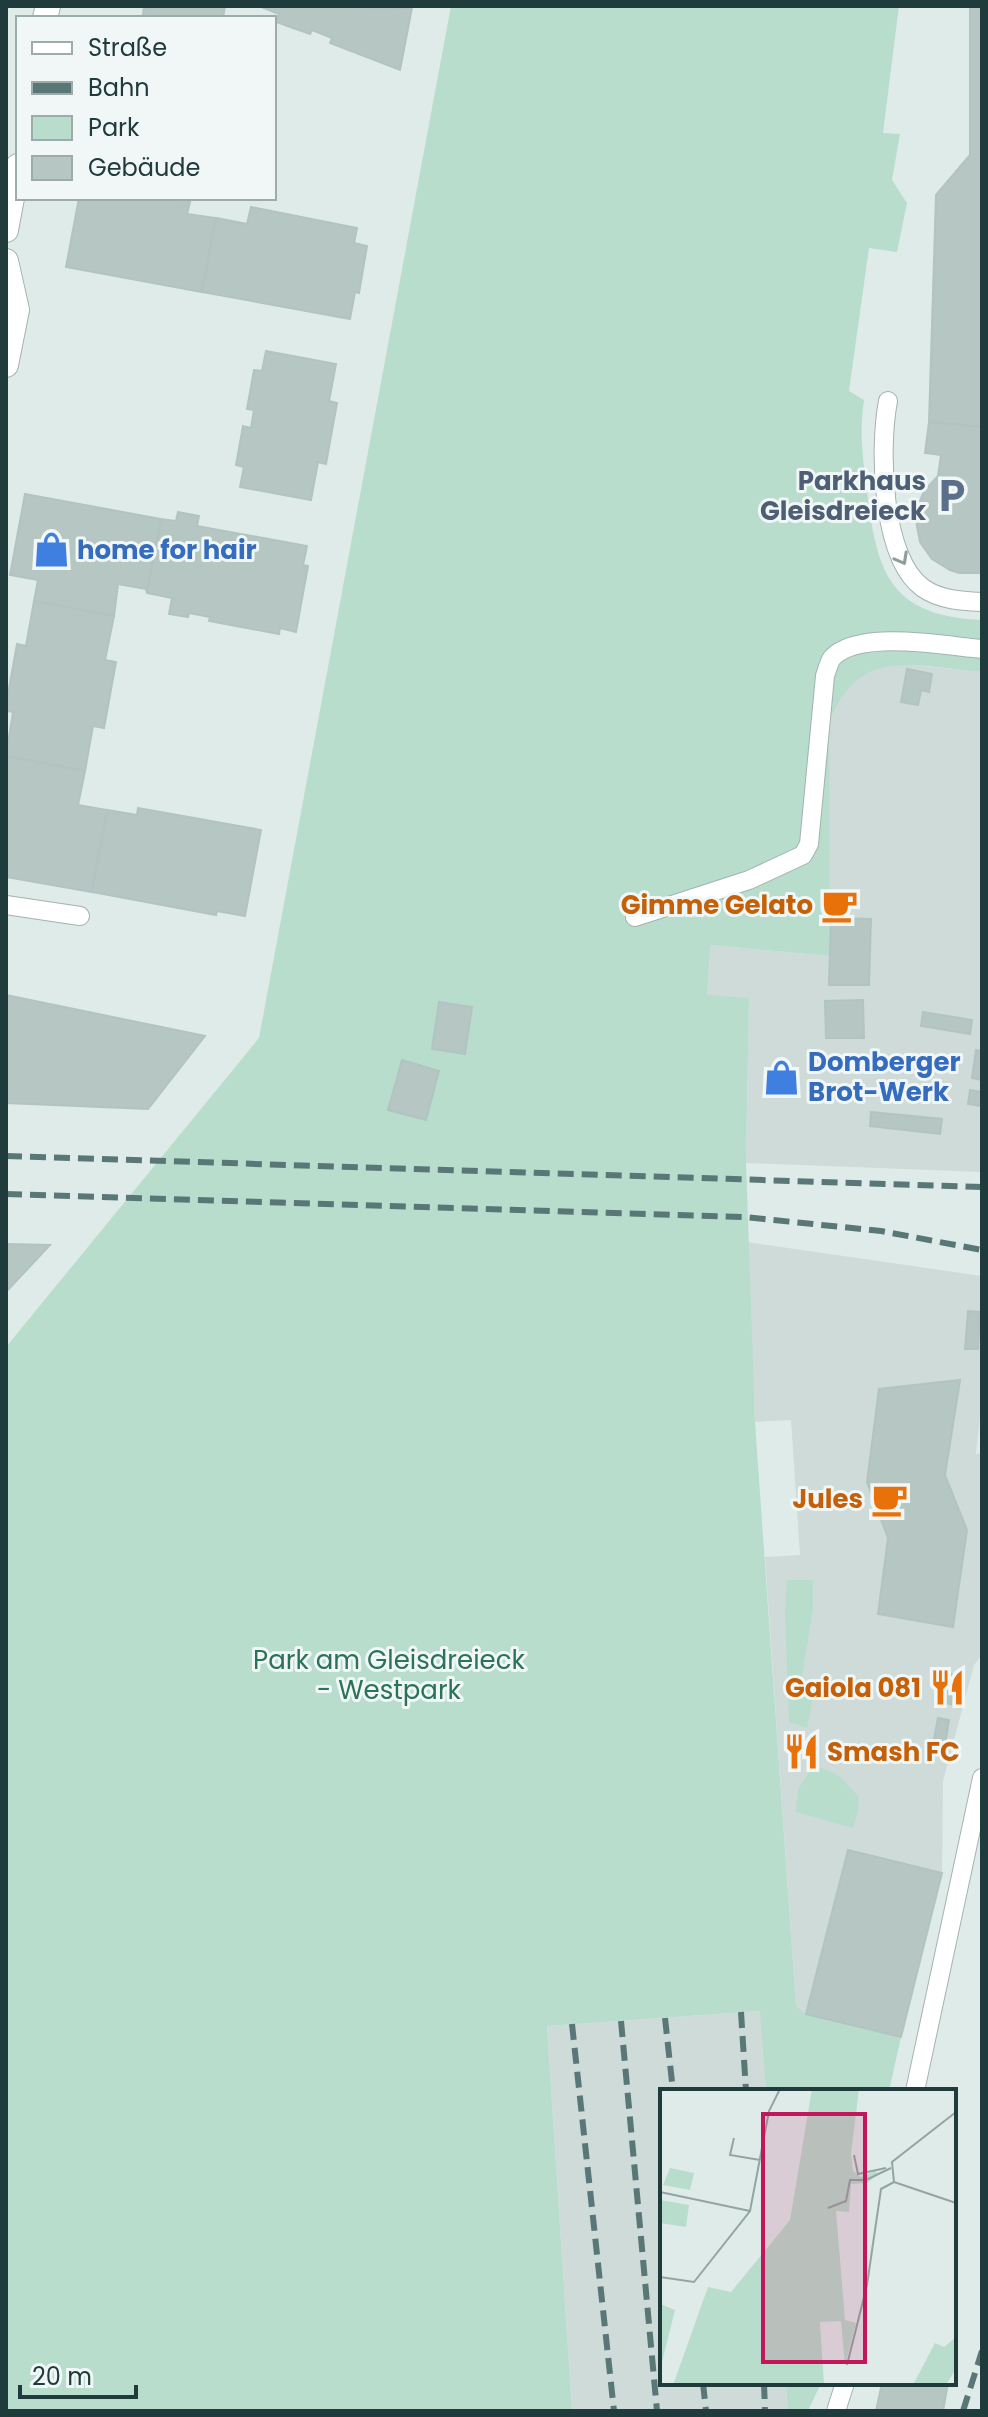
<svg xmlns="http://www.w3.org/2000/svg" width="988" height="2417" viewBox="0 0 988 2417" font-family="Poppins,sans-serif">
	<rect width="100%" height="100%" fill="#dfebe9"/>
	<g fill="#cedbd8">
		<path d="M902 664 982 672V1172L746 1163 749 999 707 996 709 945 829 956V723L837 702 849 685 864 674 884 666Z"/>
		<path d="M747 1242 982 1276V1398L976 1454 982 1453V1655L974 1665 943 1781 942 1873 901 2037 806 2014 796 2007 765 1557 800 1555 791 1420 755 1422Z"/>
		<path d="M761 2011 766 2091H662V2383H786L788 2411H572L547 2026Z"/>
	</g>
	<g fill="#b8ddcc">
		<path d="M451 6H899L883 133 900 134 892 180 907 203 897 252 869 248 849 391 864 400C859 434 863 458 867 492 877 573 890 616 982 620V672C915 667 859 644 829 723L830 956 710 945 707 995 749 998 746 1163 755 1422 796 2006 806 2014 901 2037 889 2091H766L760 2011 547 2026 572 2411H6V1347L259 1038Z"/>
		<path d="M787 1580H813V1609L800 1688 814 1692 807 1728 789 1722 785 1612Z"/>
		<path d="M821 1768 838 1775 859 1797 858 1811 853 1828 796 1812 798 1789 811 1770Z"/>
		<path d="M786 2383H821L808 2411H788Z"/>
	</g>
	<g fill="#b5c6c3" stroke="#b2c4c2" stroke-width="2">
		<path d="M144 6H225L223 18H158L143 15Z"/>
		<path d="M259 6 412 8 400 70 330 43 332 38 312 30 310 34 276 22 279 14Z"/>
		<path d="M970 6H982V427L929 422 936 195 970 155Z"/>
		<path d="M79 198H181L180 200 190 202 187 214 216 218 202 292 66 267Z"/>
		<path d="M251 207 357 228 354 243 367 246 359 293 355 292 350 319 202 292 216 218 247 224Z"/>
		<path d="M266 351 336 364 329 401 337 403 326 464 318 462 311 500 240 487 244 467 236 465 243 426 251 428 254 410 247 409 254 370 262 371Z"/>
		<path d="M929 422 982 427V573H959L950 570 932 559 920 542 916 521V511L924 491 938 476 941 455 925 453Z"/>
		<path d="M25 494 161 519 147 593 146 589 118 584 114 616 34 601 38 580 10 575Z"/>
		<path d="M178 512 199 516 197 526 307 546 303 565 308 566 296 632 280 628 279 634 209 621 210 617 189 613 188 617 169 614 172 598 147 593 161 519 176 521Z"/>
		<path d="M34 601 114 616 105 660 116 662 104 728 93 726 85 771 6 756 13 712 6 711V705L17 644 26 646Z"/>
		<path d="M907 669 932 674 929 692 921 690 918 705 901 702Z"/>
		<path d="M6 756 85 771 78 805 107 810 92 892 6 877Z"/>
		<path d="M138 808 261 830 245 916 217 911 216 915 92 892 107 810 137 815Z"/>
		<path d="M831 892 847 893V916H830Z"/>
		<path d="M831 918 871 919 869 985H829Z"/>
		<path d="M6 995 205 1036 148 1109 6 1103Z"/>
		<path d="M863 1000 864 1038H826L825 1001Z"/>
		<path d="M439 1002 472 1007 465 1054 432 1049Z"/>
		<path d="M923 1012 972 1020 970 1034 921 1026Z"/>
		<path d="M976 1050 982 1051V1080L972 1078Z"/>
		<path d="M402 1060 439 1071 426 1120 388 1110Z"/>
		<path d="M970 1090 982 1092V1106L968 1104Z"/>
		<path d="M871 1112 942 1119 940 1134 870 1126Z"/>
		<path d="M6 1244 50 1245 6 1292Z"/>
		<path d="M968 1311 980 1312 978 1349H965Z"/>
		<path d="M960 1380 945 1475 967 1530 953 1627 878 1614 888 1538 867 1482 879 1389Z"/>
		<path d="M943 1673 956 1675 951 1704 938 1702Z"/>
		<path d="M938 1718 949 1720 944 1752 932 1750Z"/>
		<path d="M848 1850 942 1873 901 2037 806 2014Z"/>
		<path d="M882 2383H948L943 2411H876Z"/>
	</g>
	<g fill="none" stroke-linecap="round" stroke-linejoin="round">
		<defs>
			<g id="lane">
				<path d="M888 401C879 448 881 558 923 588 940 600 962 601 982 602"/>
				<path d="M6 905 80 916"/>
				<path d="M635 917 749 880 803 855 809 844 825 676C827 670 829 662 832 658 859 629 946 646 982 649"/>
				<path d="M915 2091 982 1778"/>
				<path d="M836 2411 845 2383"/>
			</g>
			<g id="street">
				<path d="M45 18 48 6"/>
				<path d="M6 230 18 166"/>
				<path d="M6 261 17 310 6 365"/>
			</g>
		</defs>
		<use href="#lane" stroke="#a2b3b1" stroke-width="20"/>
		<use href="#street" stroke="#a2b3b1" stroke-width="26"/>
		<use href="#lane" stroke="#fff" stroke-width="18"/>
		<use href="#street" stroke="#fff" stroke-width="24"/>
		<g stroke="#5a7777" stroke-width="6" stroke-dasharray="16 8" stroke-linecap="butt">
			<path d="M6 1156 982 1187"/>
			<path d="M6 1194 744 1217 881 1231 982 1250"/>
			<path d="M741 2012 746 2091"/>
			<path d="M665 2018 673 2091"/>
			<path d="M621 2021 657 2411"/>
			<path d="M572 2024 614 2411"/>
			<path d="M703 2383 706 2411"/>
			<path d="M764 2383 765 2411"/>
			<path d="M963 2411 982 2351"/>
		</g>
	</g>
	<defs><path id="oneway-chevron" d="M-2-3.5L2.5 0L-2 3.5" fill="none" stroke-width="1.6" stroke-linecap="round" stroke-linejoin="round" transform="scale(2)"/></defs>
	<use stroke="#909d9d" href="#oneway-chevron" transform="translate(902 559) rotate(61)"/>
	<defs>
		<symbol id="parking-bare" viewBox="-9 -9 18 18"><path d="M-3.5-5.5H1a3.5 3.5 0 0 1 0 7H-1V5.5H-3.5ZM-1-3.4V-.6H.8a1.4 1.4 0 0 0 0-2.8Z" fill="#5c6f8a" stroke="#f0f7f6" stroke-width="2.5" paint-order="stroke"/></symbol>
		<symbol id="shop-bare" viewBox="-9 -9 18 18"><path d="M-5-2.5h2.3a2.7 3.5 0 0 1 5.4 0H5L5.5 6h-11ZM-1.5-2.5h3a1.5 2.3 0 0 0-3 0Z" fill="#3f7fe0" stroke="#f0f7f6" stroke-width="2.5" paint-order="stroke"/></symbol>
		<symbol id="cafe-bare" viewBox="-9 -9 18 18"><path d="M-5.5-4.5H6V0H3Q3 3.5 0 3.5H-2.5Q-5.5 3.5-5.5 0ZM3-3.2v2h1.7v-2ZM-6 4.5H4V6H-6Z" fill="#e8710a" stroke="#f0f7f6" stroke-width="2.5" paint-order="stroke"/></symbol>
		<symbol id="restaurant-bare" viewBox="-9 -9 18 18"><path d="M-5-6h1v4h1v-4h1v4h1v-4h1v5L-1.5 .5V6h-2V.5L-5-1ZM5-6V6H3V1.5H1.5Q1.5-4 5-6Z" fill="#e8710a" stroke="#f0f7f6" stroke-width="2.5" paint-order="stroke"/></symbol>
	</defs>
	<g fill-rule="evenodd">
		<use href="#parking-bare" x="926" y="470" width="51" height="51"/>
		<use href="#shop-bare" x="26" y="524" width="51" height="51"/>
		<use href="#cafe-bare" x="814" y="880" width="51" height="51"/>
		<use href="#shop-bare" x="756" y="1052" width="51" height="51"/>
		<use href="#cafe-bare" x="864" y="1474" width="51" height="51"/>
		<use href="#restaurant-bare" x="922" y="1662" width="51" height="51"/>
		<use href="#restaurant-bare" x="776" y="1726" width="51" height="51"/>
	</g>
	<g text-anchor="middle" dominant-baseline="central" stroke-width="6" stroke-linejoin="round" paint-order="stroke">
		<g font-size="26" font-weight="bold" fill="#4e5e75" stroke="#f0f7f6" text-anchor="end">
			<text x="926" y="481">Parkhaus<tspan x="926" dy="30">Gleisdreieck</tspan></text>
		</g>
		<g font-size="26" font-weight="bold" fill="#366cbe" stroke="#f0f7f6" text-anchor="start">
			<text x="77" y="550">home for hair</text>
			<text x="808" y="1062">Domberger<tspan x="808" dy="30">Brot-Werk</tspan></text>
		</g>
		<g font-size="26" font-weight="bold" fill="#c56008" stroke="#f0f7f6" text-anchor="end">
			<text x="813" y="905">Gimme Gelato</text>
			<text x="863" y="1499">Jules</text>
			<text x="921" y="1688">Gaiola 081</text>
			<text x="827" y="1752" text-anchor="start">Smash FC</text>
		</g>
		<g font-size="26" fill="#2a735a" stroke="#f0f7f6">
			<text x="389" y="1660">Park am Gleisdreieck<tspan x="389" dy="30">- Westpark</tspan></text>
		</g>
	</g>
	<g transform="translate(660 2089)">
		<rect width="296" height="296" fill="#dfebe9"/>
		<path d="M152 0H199L191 65 193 82 201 88 215 82 219 85 207 94 191 95 189 123 176 122 185 231 196 234 185 277 181 232 160 233 164 296H13L48 198 71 203 130 131ZM10 79 34 84 30 101 3 96ZM0 111 29 116 26 138 0 134ZM0 215 15 221 2 273H0ZM296 248V280L287 294 253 296 275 254 284 258Z" fill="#b8ddcc"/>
		<path fill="none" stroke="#93a5a3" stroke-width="2" d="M74 49 70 66 100 71M194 66 198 85 226 79M234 93 232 73 296 23M234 93 296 114M0 103 90 122M168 119 186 112 190 91H206L231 79M0 188 34 193 90 122 109 22 120 0M187 276 207 196 221 100 234 93"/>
		<path fill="#c2185b" fill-opacity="0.15" stroke="#c2185b" stroke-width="4" d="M103 25H205V273H103Z"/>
		<rect width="296" height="296" fill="none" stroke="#203b3b" stroke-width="4"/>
	</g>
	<rect width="988" height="2417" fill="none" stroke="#203b3b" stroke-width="16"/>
	<rect x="16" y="16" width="260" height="184" fill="#f0f7f6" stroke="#9dacab" stroke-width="2"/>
	<rect x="32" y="42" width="40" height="12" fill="#ffffff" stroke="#9dacab" stroke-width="2"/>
	<text x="88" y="56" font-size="24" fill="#203b3b">Straße</text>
	<rect x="32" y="82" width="40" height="12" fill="#5a7777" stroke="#9dacab" stroke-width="2"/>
	<text x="88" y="96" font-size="24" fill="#203b3b">Bahn</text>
	<rect x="32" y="116" width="40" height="24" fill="#b8ddcc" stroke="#9dacab" stroke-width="2"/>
	<text x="88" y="136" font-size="24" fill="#203b3b">Park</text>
	<rect x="32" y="156" width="40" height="24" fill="#b5c6c3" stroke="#9dacab" stroke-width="2"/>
	<text x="88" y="176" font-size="24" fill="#203b3b">Gebäude</text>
	<path d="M20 2385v12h116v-12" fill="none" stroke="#203b3b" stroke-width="4"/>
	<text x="32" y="2385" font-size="24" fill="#203b3b" stroke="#f0f7f6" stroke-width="6" paint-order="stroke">20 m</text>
</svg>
